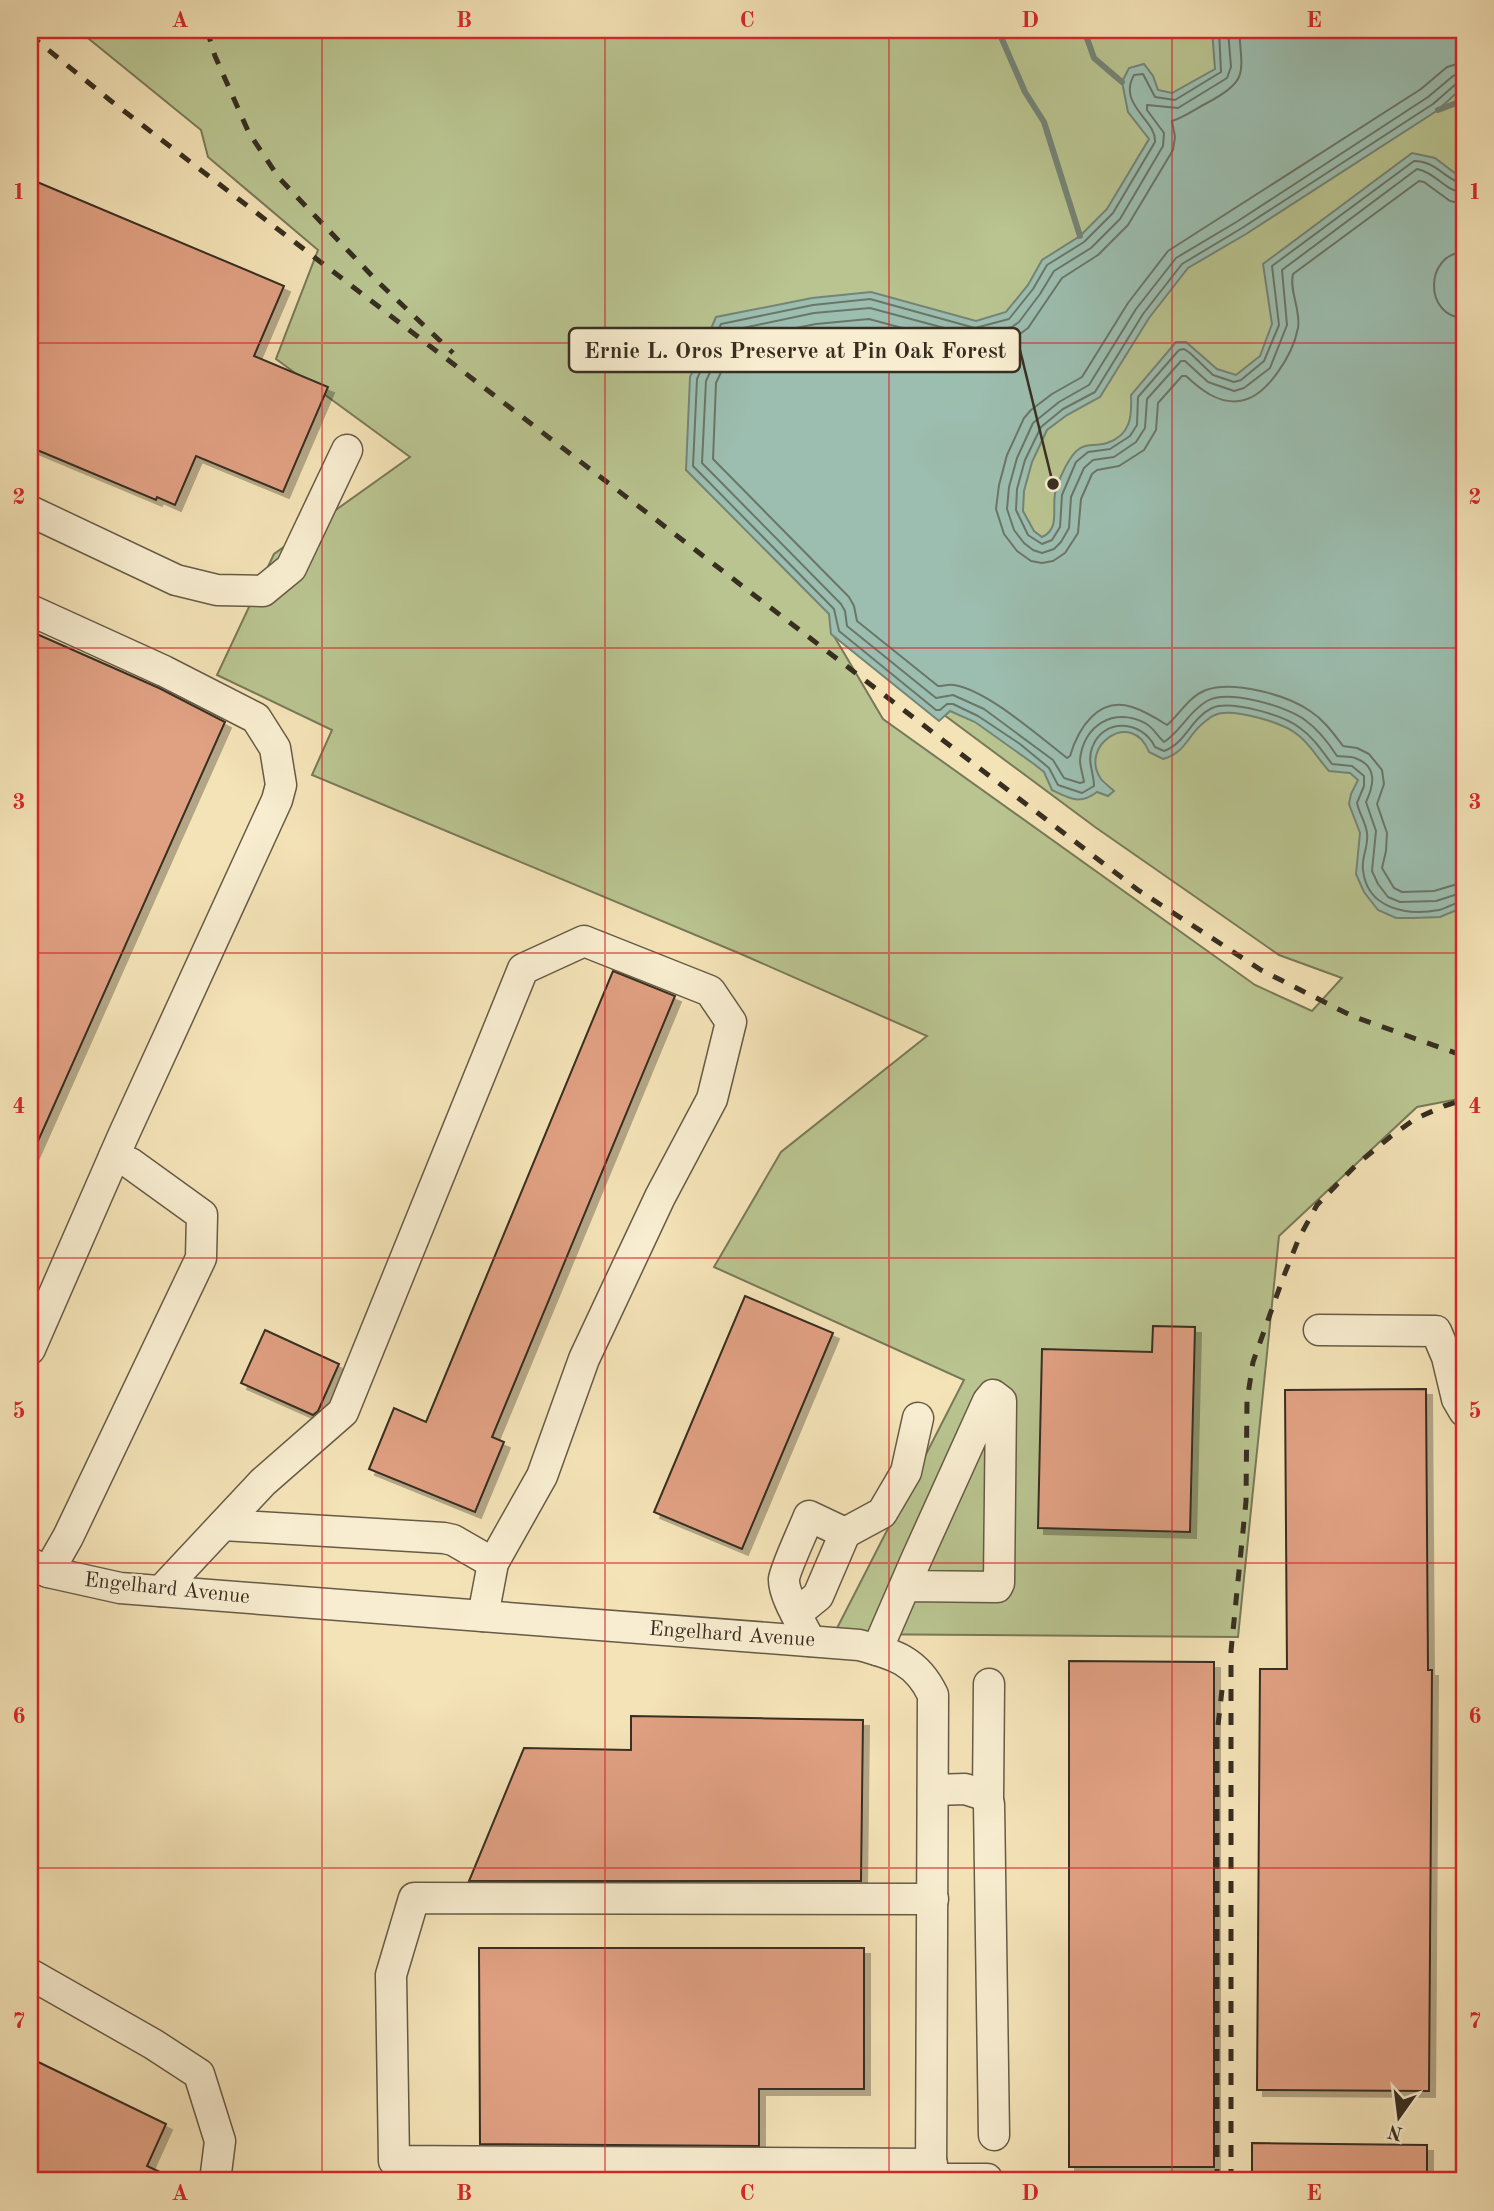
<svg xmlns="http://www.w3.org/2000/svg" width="1494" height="2211" viewBox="0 0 1494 2211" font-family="'Old Standard TT',serif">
	<defs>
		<filter id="shadow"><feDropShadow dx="6" dy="6" stdDeviation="0" flood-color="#0004"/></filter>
	</defs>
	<rect width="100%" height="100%" fill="#f4e3b7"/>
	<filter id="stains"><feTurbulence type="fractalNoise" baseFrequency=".00286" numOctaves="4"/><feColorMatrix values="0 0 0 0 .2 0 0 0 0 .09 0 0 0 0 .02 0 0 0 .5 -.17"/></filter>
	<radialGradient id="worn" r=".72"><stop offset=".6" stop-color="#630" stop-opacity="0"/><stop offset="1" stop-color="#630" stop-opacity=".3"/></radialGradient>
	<path fill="#b9c490" stroke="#787958" stroke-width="2" fill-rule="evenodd" d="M78 30H1464V1098L1417 1107 1279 1236 1238 1637 834 1634 964 1380 714 1267 781 1152 927 1036 741 954 312 775 332 730 217 675 274 554 410 457 276 359 318 250 208 157 201 130ZM831 631 1095 827 1279 955 1342 978 1312 1011 1255 985 883 719Z"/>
	<path fill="#9cbeb0" stroke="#748477" stroke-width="2" d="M1212 30H1464V86L1438 110 1246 234 1188 268 1149 318 1100 397 1067 415 1047 430 1032 462 1024 491 1023 511 1034 531 1042 537C1060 529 1052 510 1055 494 1057 484 1064 468 1070 459 1082 440 1091 448 1107 443 1131 435 1132 416 1131 395L1176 342H1186L1217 369 1236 375 1260 356 1272 324 1263 264 1412 153 1435 158 1464 180V267L1460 287 1464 308V907L1440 917 1412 918H1396L1378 910 1364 892 1356 874 1360 833 1349 804 1351 794 1358 780 1350 773 1329 771C1318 759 1311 745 1298 735 1284 723 1232 707 1215 715 1211 716 1206 721 1202 724 1187 737 1185 753 1163 759L1149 752C1132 708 1078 746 1101 779 1104 783 1110 787 1114 791L1108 796 1097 792C1080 805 1070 799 1052 790L1044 772 1034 764 975 722 950 711 939 721 831 634 829 614 686 470 690 377 716 317 812 298 871 292 976 321 1006 312 1028 285 1042 260 1080 236 1107 209 1149 139 1128 112 1122 82 1129 68 1144 64 1153 76 1158 90 1172 93 1215 69Z"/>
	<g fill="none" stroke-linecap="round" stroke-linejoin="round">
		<g stroke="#6a7668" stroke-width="2">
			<path d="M1219 30 1221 72 1175 100 1155 97 1143 74 1134 75C1117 105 1157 120 1155 142L1113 213 1084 242 1047 265 1033 289 1009 319 975 328 870 299 813 305 721 324 697 379 693 466 834 609 839 631 936 710H940L947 704H953L978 716 1020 744 1049 768 1058 785 1082 793 1094 786C1094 773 1087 762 1092 748 1103 717 1142 720 1155 747L1164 751C1185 744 1191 718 1212 708 1231 700 1284 715 1300 728 1314 738 1322 751 1332 764L1352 766 1364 776V786L1357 803C1359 813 1366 823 1367 833 1369 846 1361 858 1363 870 1367 909 1407 916 1439 910 1448 908 1455 902 1464 901"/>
			<path d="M1228 30 1231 67 1227 78 1178 108 1147 105V110L1164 133 1163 146 1120 219 1091 248 1054 271 1040 294 1019 322 1012 327 974 336 870 308 814 313 729 331 706 381 702 463 841 604 845 611 847 626 936 698 953 695 984 709 1053 760 1064 778 1080 783 1084 782C1083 775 1080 767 1080 760 1083 725 1114 707 1145 723 1154 728 1157 736 1164 742 1181 731 1188 712 1207 701 1228 689 1286 706 1305 720 1319 730 1328 742 1337 756 1343 757 1349 756 1355 758 1378 766 1374 785 1366 802L1376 831 1372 871 1378 884 1388 897 1400 902 1436 901 1464 892"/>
			<path d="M1239 30C1242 73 1249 81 1207 103 1195 109 1185 117 1172 121L1175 137 1173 150 1128 225 1098 255 1062 278 1028 328 1016 337 973 347 869 319 816 324 736 340 716 383 713 459 849 597 854 606 857 621 938 686C943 686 948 684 954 685 987 690 1040 737 1067 758L1070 756C1078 729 1098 696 1132 707 1145 711 1156 718 1167 725 1180 714 1188 697 1206 690 1233 680 1287 695 1310 711 1324 720 1333 733 1343 746L1357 748 1369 754 1382 770 1384 784 1377 804 1387 833 1386 851 1382 868 1394 888 1402 892 1434 891 1464 882"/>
			<path d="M1464 62 1447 67 1421 89 1168 251 1128 303 1082 377 1052 394 1031 410 1024 418 1007 455 999 485 996 509 1004 534 1017 551 1031 561 1042 563 1053 561 1065 553 1078 533 1081 499 1092 474 1097 470 1119 466 1144 450 1156 430 1158 403 1182 376H1186C1200 389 1218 404 1239 401 1267 398 1293 354 1298 328 1301 310 1289 291 1293 274L1419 181 1424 182 1450 201 1464 204"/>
			<path d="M1464 73 1453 76 1428 97 1238 221 1176 258 1136 309 1089 385 1059 402 1033 423 1017 458 1009 487 1007 509 1014 530 1024 543 1033 550 1042 553 1054 549 1061 542 1069 528 1071 497 1084 468 1093 460 1114 457 1136 442 1145 428 1147 399 1181 361H1185L1208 382 1234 391 1244 388 1270 368 1287 325 1282 270 1417 169C1435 172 1446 192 1464 193"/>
			<path d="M1464 82 1457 83 1433 104 1242 228 1182 264 1143 314 1095 392 1063 409 1041 427 1025 460 1017 489 1016 510 1028 535 1042 544 1052 540 1060 527 1062 495 1076 462 1088 452 1110 449 1130 436 1137 425 1138 397 1179 350 1184 349 1190 353 1213 375 1234 382 1241 380 1264 361 1279 325 1272 266 1414 161C1437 161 1446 181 1464 184"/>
			<path d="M1464 252C1424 254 1424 317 1464 318"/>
		</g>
		<g stroke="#748477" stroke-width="6">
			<path d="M998 30 1025 92 1044 122 1080 236"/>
			<path d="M1084 30 1094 58 1122 82"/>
			<path d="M1438 110 1464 100"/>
		</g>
	</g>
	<g fill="#e0a082" stroke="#372e21" stroke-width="2" filter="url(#shadow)">
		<path d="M30 179 284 286 254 356 328 387 283 492 196 456 175 505 157 497 156 500 30 447Z"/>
		<path d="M30 631 159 688 225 722 30 1159Z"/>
		<path d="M613 971 675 996 492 1437 504 1442 475 1512 369 1469 394 1408 426 1422Z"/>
		<path d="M745 1296 833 1333 742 1549 654 1512Z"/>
		<path d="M1153 1326 1195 1327 1190 1532 1038 1528 1042 1349 1152 1352Z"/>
		<path d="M265 1330 339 1364 318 1411 313 1415 241 1383Z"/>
		<path d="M1426 1389 1428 1670H1432L1429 2091 1257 2090 1260 1669H1287L1285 1390Z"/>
		<path d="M1069 1661 1214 1662V2167H1069Z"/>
		<path d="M631 1716 863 1720 861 1881H469L524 1748 631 1750Z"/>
		<path d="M479 1948H864V2089H759V2146L480 2144Z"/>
		<path d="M30 2058 166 2124 147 2166 179 2181H30Z"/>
		<path d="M1252 2143 1427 2145V2181H1252Z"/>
	</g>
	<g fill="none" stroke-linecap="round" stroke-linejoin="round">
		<defs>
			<g id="minor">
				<path d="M30 511 176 580 217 590 263 591 291 568 347 450"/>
				<path d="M30 610 164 671 256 718 275 748 281 785 277 800 123 1136 30 1349"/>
				<path d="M1319 1330 1436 1331 1447 1357 1457 1399 1464 1411"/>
				<path d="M223 1525 444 1538 453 1540 493 1563"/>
				<path d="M845 1533 882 1513 906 1472 918 1418"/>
				<path d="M30 1563 48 1572 120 1588 859 1645C894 1654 917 1661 933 1695L931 2181"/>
				<path d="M48 1572 68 1537 201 1258 202 1215 130 1163 114 1157"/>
				<path d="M161 1591 263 1482 343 1412 523 969 584 941 710 991 731 1022 712 1099 660 1197 584 1359 542 1476 493 1563 483 1616"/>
				<path d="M797 1613 818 1596 845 1533 809 1516C804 1529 785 1569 784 1579 783 1595 803 1626 810 1641"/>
				<path d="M877 1650 916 1560 988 1401 993 1395 1001 1401 999 1583 997 1587 905 1586"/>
				<path d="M933 1790 965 1789 984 1795 989 1804 994 2135"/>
				<path d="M988 1799 989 1684"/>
				<path d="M30 1974 153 2044 199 2074 220 2141 215 2181"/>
				<path d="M932 2164 394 2161 391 1975 414 1898 933 1899"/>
				<path d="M931 2179H987L988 2181"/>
			</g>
		</defs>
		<use href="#minor" stroke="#665b46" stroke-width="33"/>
		<use href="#minor" stroke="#f8edd0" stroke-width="30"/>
		<g stroke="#372e21" stroke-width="5" stroke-dasharray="12 12" stroke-linecap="butt">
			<path d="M207 30 215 56 249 133 279 178 376 280 453 353"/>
			<path d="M30 35 111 101 1138 890 1261 970 1352 1016 1464 1056"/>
			<path d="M1217 2181V1734L1222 1690"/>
			<path d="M1231 2181V1651L1246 1501 1247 1401 1253 1362 1283 1278 1299 1238 1317 1205 1356 1165 1390 1137 1415 1119 1444 1106 1464 1100"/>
		</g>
	</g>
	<path fill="none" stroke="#d62828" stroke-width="2" stroke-opacity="0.55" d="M322 30V2181M605 30V2181M889 30V2181M1172 30V2181M30 343H1464M30 648H1464M30 953H1464M30 1258H1464M30 1563H1464M30 1868H1464"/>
	<g text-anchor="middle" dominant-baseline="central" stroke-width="5" stroke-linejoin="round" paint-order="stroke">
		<g font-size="21" fill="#372e21" stroke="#f8edd0">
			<text transform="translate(167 1589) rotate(6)">Engelhard Avenue</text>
			<text transform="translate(732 1635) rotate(4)">Engelhard Avenue</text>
		</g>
	</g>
	<path fill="none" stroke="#372e21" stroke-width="2.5" d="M1053 484L1020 350"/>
	<circle fill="#372e21" stroke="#f8edd0" stroke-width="2.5" cx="1053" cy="484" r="7"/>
	<rect fill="#f8edd0" stroke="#372e21" stroke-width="2.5" x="569" y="328" width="451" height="44" rx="7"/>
	<g font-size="23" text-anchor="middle" font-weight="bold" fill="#372e21">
		<text x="795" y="358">Ernie L. Oros Preserve at Pin Oak Forest</text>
	</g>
	<rect width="1494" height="2211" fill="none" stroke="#f4e3b7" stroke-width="77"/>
	<g transform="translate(1399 2117) rotate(194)" stroke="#f8edd0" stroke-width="5" paint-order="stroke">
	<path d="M0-5L12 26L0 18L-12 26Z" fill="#372e21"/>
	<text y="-10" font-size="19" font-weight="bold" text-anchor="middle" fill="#372e21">N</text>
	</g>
	<rect x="38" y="38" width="1418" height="2134" fill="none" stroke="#d62828" stroke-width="2.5"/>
	<g font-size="23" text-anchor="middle" font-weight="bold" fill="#d62828">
		<text x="180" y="27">A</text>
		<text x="464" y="27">B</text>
		<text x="747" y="27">C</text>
		<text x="1030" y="27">D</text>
		<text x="1314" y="27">E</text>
		<text x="19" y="199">1</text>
		<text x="1475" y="199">1</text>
		<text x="19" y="504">2</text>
		<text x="1475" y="504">2</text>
		<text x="19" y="809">3</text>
		<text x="1475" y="809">3</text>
		<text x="19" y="1113">4</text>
		<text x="1475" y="1113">4</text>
		<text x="19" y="1418">5</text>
		<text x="1475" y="1418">5</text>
		<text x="19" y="1723">6</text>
		<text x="1475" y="1723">6</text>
		<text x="19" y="2028">7</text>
		<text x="1475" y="2028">7</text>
		<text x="180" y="2200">A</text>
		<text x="464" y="2200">B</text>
		<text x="747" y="2200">C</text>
		<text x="1030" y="2200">D</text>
		<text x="1314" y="2200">E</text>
	</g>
	<rect width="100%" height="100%" filter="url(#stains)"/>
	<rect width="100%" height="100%" fill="url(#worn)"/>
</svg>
